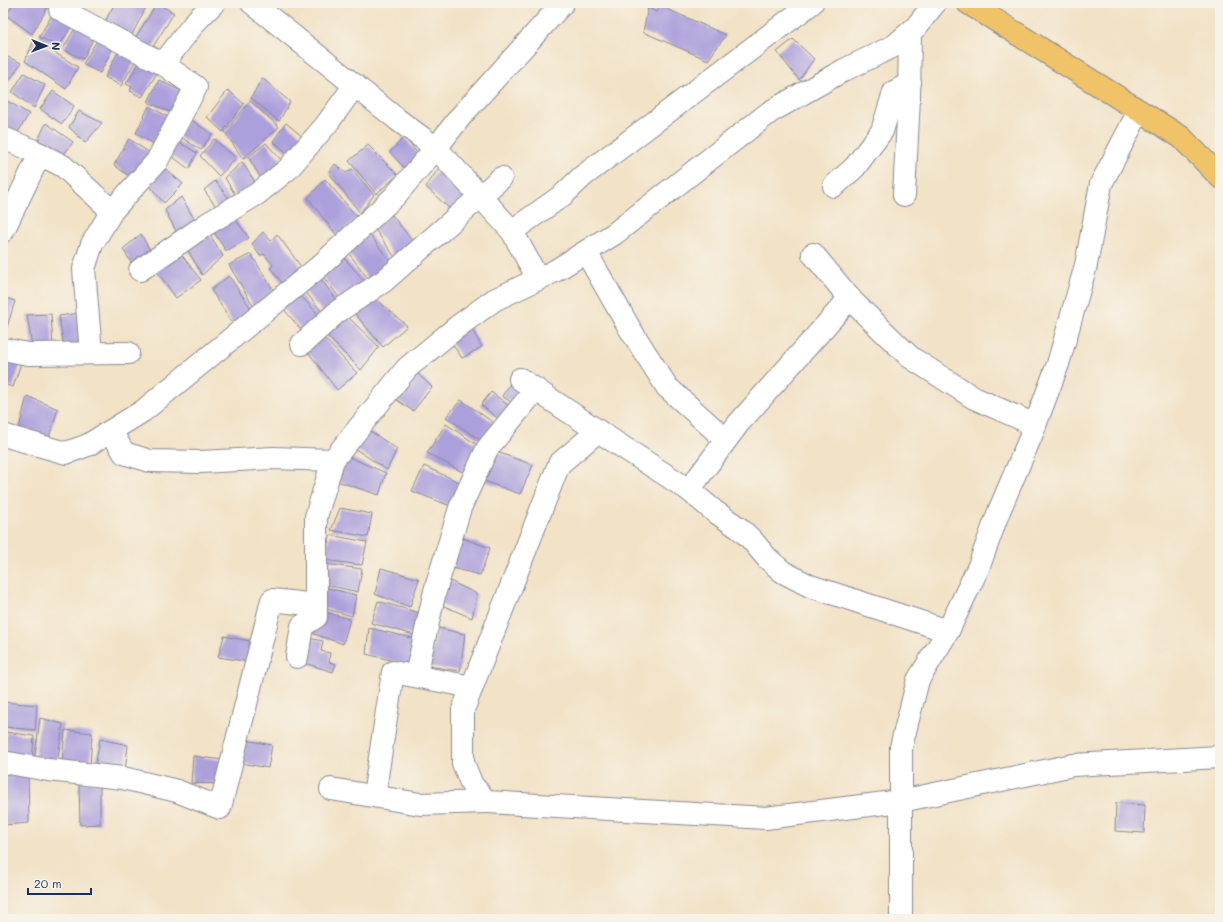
<svg xmlns="http://www.w3.org/2000/svg" width="1223" height="922" viewBox="0 0 1223 922" font-family="Mali,sans-serif">
	<rect width="100%" height="100%" fill="#f7f3e8"/>
	<filter id="ink" filterUnits="userSpaceOnUse"><feTurbulence type="fractalNoise" baseFrequency=".025" numOctaves="2"/><feDisplacementMap in="SourceGraphic" scale="8" xChannelSelector="R" yChannelSelector="G"/><feConvolveMatrix kernelMatrix="1 2 1 2 8 2 1 2 1" color-interpolation-filters="sRGB"/></filter>
	<filter id="wash" filterUnits="userSpaceOnUse"><feTurbulence type="fractalNoise" baseFrequency=".012" numOctaves="4" result="noise"/><feDisplacementMap in="SourceGraphic" scale="16" xChannelSelector="R" yChannelSelector="G"/><feGaussianBlur stdDeviation="0.9" result="paint"/><feColorMatrix in="noise" values="0 0 0 0 0 0 0 0 0 0 0 0 0 0 0 0 0 1.4 0 .05"/><feComposite in="paint" operator="in"/></filter>
	<g filter="url(#wash)">
		<rect width="100%" height="100%" fill="#f2e2c6"/>
		<g id="blocks">
			<g fill="#ab9fdc">
				<path d="M14 3H50L32 34 6 15Z"/>
				<path d="M115 3H148L128 43 102 27Z"/>
				<path d="M157 3 174 13 149 53 132 43Z"/>
				<path d="M660 6 726 35 708 60 643 32 648 8 656 12Z"/>
				<path d="M55 10 75 20 59 47 39 37Z"/>
				<path d="M78 23 96 33 83 59 63 49Z"/>
				<path d="M99 37 114 46 100 73 83 64Z"/>
				<path d="M793 39 814 59 799 80 777 52Z"/>
				<path d="M34 40 78 67 66 89 25 61Z"/>
				<path d="M120 48 137 58 121 86 105 77Z"/>
				<path d="M3 55 21 63 5 87 3 85Z"/>
				<path d="M142 59 159 70 142 97 130 91 132 87 126 84Z"/>
				<path d="M24 73 45 85 34 108 12 92Z"/>
				<path d="M262 78 290 102 279 121 251 98Z"/>
				<path d="M159 80 181 91 172 113 148 102Z"/>
				<path d="M228 90 244 104 223 132 207 117Z"/>
				<path d="M53 91 74 106 62 124 40 109Z"/>
				<path d="M4 99 29 114 17 134 3 127Z"/>
				<path d="M250 101 279 127 243 159 225 132Z"/>
				<path d="M149 106 174 120 159 147 136 133Z"/>
				<path d="M79 111 102 123 85 143 69 127Z"/>
				<path d="M188 118 212 134 201 150 179 136Z"/>
				<path d="M46 123 73 142 62 157 37 143Z"/>
				<path d="M286 123 304 138 291 156 273 141Z"/>
				<path d="M404 137 419 155 407 171 390 152Z"/>
				<path d="M129 139 153 155 133 179 114 165Z"/>
				<path d="M214 139 236 158 219 176 200 156Z"/>
				<path d="M177 141 197 153 189 169 169 154Z"/>
				<path d="M266 143 283 162 263 181 248 157Z"/>
				<path d="M368 145 398 175 376 194 349 161Z"/>
				<path d="M242 162 257 185 237 198 225 178Z"/>
				<path d="M335 164 346 173 352 169 374 195 360 213 329 173Z"/>
				<path d="M441 165 471 192 451 210 426 187Z"/>
				<path d="M162 166 183 184 164 203 149 185Z"/>
				<path d="M325 179 357 217 338 237 308 198Z"/>
				<path d="M215 181 232 202 220 212 204 190Z"/>
				<path d="M3 187 9 191 3 206Z"/>
				<path d="M181 197 198 225 178 235 165 210Z"/>
				<path d="M232 214 249 238 226 251 212 229Z"/>
				<path d="M392 215 414 243 397 260 374 228Z"/>
				<path d="M207 230 223 256 202 275 185 245Z"/>
				<path d="M367 231 392 264 370 281 347 251Z"/>
				<path d="M263 232 271 241 277 234 302 268 283 284 270 268 273 265 264 254 260 256 252 244Z"/>
				<path d="M141 234 153 256 135 269 123 249Z"/>
				<path d="M177 249 201 280 176 298 153 266Z"/>
				<path d="M251 254 274 291 254 307 229 265Z"/>
				<path d="M341 254 367 284 343 302 319 272Z"/>
				<path d="M318 275 339 303 324 314 303 289Z"/>
				<path d="M229 276 252 310 234 325 211 290Z"/>
				<path d="M296 291 319 315 304 333 281 306Z"/>
				<path d="M372 295 407 326 383 347 351 309Z"/>
				<path d="M3 297 15 301 3 340Z"/>
				<path d="M80 313 86 346 64 349 59 316Z"/>
				<path d="M51 314 53 347 32 346 27 315Z"/>
				<path d="M345 314 379 347 361 370 323 332Z"/>
				<path d="M470 326 482 347 462 358 448 338Z"/>
				<path d="M322 336 357 373 337 390 305 348Z"/>
				<path d="M3 356 21 363 13 387 3 384Z"/>
				<path d="M415 371 432 387 413 411 394 398Z"/>
				<path d="M512 381 523 390 514 404 502 396Z"/>
				<path d="M491 392 512 408 504 423 481 405Z"/>
				<path d="M27 396 58 409 48 440 18 432Z"/>
				<path d="M461 400 497 425 486 444 446 417Z"/>
				<path d="M446 424 479 446 466 474 427 453Z"/>
				<path d="M367 429 397 449 387 470 354 448Z"/>
				<path d="M494 451 533 465 520 494 484 481Z"/>
				<path d="M349 457 386 473 379 495 334 480Z"/>
				<path d="M424 466 461 483 453 507 412 491Z"/>
				<path d="M340 508 372 514 368 537 331 530Z"/>
				<path d="M330 535 367 542 362 565 324 560Z"/>
				<path d="M460 537 490 548 480 575 448 567Z"/>
				<path d="M325 564 362 569 358 592 323 584Z"/>
				<path d="M381 568 419 579 410 607 375 594Z"/>
				<path d="M444 578 477 594 472 618 437 603Z"/>
				<path d="M324 587 356 595 352 616 319 607Z"/>
				<path d="M378 601 423 614 418 636 371 623Z"/>
				<path d="M322 611 350 619 343 644 314 634Z"/>
				<path d="M369 628 416 639 411 665 366 654Z"/>
				<path d="M438 628 465 634 460 671 428 666Z"/>
				<path d="M224 636 255 642 250 662 218 657Z"/>
				<path d="M303 637 323 641 321 651 330 653 329 662 336 664 333 672 298 661Z"/>
				<path d="M3 702 37 705 35 730 3 727Z"/>
				<path d="M40 718 63 724 57 765 34 763Z"/>
				<path d="M65 730 92 733 90 768 62 763Z"/>
				<path d="M6 732 34 736 32 763 6 759Z"/>
				<path d="M100 739 128 745 125 771 95 767Z"/>
				<path d="M246 740 272 745 268 768 241 763Z"/>
				<path d="M193 756 223 760 221 784 191 783Z"/>
				<path d="M5 769 28 770 29 823 3 825Z"/>
				<path d="M79 782 100 783V824L80 825Z"/>
				<path d="M1116 803 1145 805 1144 833 1115 831Z"/>
			</g>
		</g>
	</g>
	<g filter="url(#ink)">
		<use href="#blocks" fill-opacity="0" stroke="#868892" stroke-width="1"/>
		<g fill="none" stroke-linecap="round" stroke-linejoin="round">
			<defs>
				<g id="minor">
					<path d="M60 3V9L163 64"/>
					<path d="M252 3 398 120 436 148 512 231 563 195 583 176 812 3"/>
					<path d="M3 138 32 150 63 166 112 211"/>
					<path d="M834 186 855 167 882 131 894 92 910 83"/>
					<path d="M904 195 909 98 910 32"/>
					<path d="M3 231 40 154"/>
					<path d="M512 231 538 279"/>
					<path d="M586 252 630 329 667 387 726 440"/>
					<path d="M813 254 852 301 910 357 974 398 1035 425"/>
					<path d="M140 270 207 224 257 194 288 169 326 125 355 85"/>
					<path d="M850 298 738 424 689 490 598 431 559 464 463 710V763L472 785 487 802 766 818 901 801 1073 765 1220 757"/>
					<path d="M302 344 337 312 384 281 501 178"/>
					<path d="M3 349 28 354 128 353"/>
					<path d="M91 353 84 269 92 244 112 211 157 161 196 87 163 64 197 20 214 3"/>
					<path d="M520 379 598 431"/>
					<path d="M111 431 124 453 150 461 200 462 273 458 333 460"/>
					<path d="M3 435 66 453 88 445 143 411 320 266 394 197 436 148 461 116 563 3"/>
					<path d="M689 490 714 511 739 528 751 539 767 558 783 572 810 586 948 631"/>
					<path d="M297 657 302 626 316 617V517L333 460 407 368 457 327 494 300 555 271 614 234 770 112 844 70 894 46 916 27 935 3"/>
					<path d="M416 675 435 591 460 508 487 449 536 389"/>
					<path d="M3 762 48 770 123 778 177 791 220 808 272 600 316 605"/>
					<path d="M331 789 420 804 487 802"/>
					<path d="M374 796 393 672 472 687"/>
					<path d="M901 919V747L918 680 948 631 979 566 999 511 1031 436 1058 364 1086 265 1101 184 1139 111"/>
				</g>
				<path id="trunk" d="M968 3 1181 137 1220 177"/>
			</defs>
			<use href="#minor" stroke="#868892" stroke-width="24"/>
			<use href="#trunk" stroke="#868892" stroke-width="24"/>
			<use href="#minor" stroke="#fff" stroke-width="22"/>
			<use href="#trunk" stroke="#f1c369" stroke-width="22"/>
		</g>
	</g>
	<rect width="1223" height="922" fill="none" stroke="#f7f3e8" stroke-width="16"/>
	<g transform="translate(46 46) rotate(91)" stroke="#f7f3e8" stroke-width="3" paint-order="stroke">
	<path d="M0-3L7 15L0 10L-7 15Z" fill="#1b2f5e"/>
	<text y="-6" font-size="11" font-weight="bold" text-anchor="middle" fill="#1b2f5e">N</text>
	</g>
	<path d="M28 888v6h63v-6" fill="none" stroke="#1b2f5e" stroke-width="2"/>
	<text x="34" y="888" font-size="12" fill="#1b2f5e" stroke="#f7f3e8" stroke-width="3" paint-order="stroke">20 m</text>
</svg>
